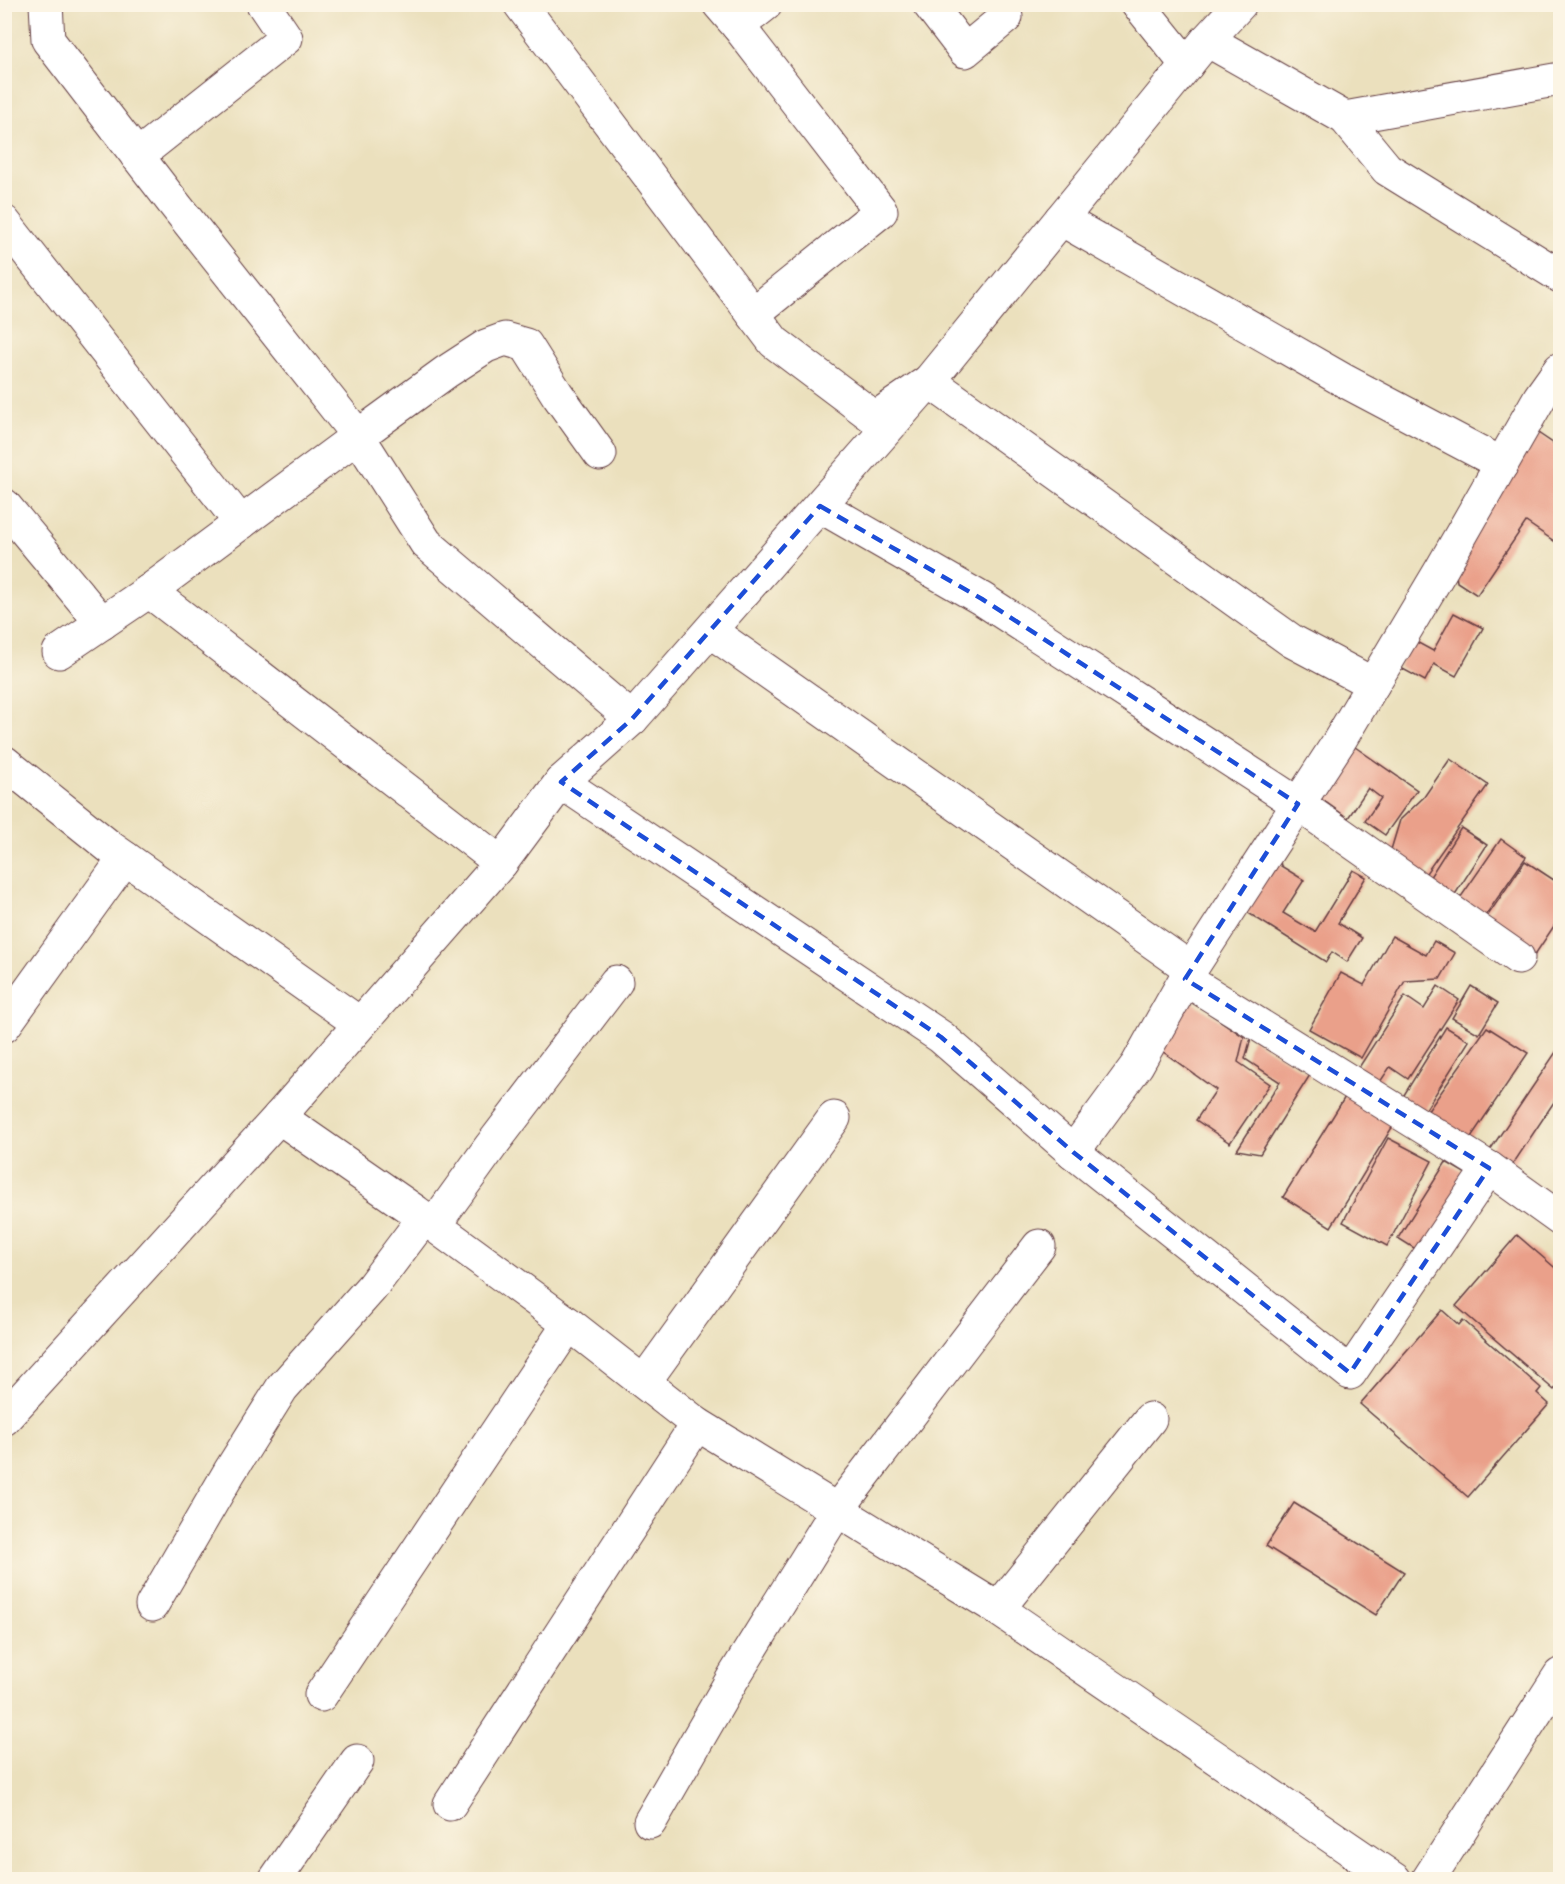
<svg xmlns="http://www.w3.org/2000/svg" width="1565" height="1884" viewBox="0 0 1565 1884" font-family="Delius,sans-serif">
	<rect width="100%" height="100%" fill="#fcf5e5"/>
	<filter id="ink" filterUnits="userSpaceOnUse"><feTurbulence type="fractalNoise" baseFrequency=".0167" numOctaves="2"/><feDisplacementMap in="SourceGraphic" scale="12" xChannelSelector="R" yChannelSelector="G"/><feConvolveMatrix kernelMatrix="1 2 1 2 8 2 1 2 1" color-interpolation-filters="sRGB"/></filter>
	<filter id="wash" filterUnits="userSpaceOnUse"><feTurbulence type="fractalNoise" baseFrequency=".008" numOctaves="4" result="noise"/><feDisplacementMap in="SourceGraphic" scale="24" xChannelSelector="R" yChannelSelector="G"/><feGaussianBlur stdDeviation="1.35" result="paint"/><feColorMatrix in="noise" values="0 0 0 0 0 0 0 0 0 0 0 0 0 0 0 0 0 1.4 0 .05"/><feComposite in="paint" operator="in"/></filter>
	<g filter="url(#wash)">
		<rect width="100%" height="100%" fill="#ebe0bd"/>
		<g id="blocks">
			<g fill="#eaa08a">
				<path d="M1538 433 1560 448V545L1526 522 1477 595 1457 582 1454 558Z"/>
				<path d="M1454 613 1483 628 1456 676 1434 664 1425 681 1399 667 1413 640 1433 651Z"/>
				<path d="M1355 747 1417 790 1385 835 1365 821 1381 798 1368 788 1348 818 1320 798Z"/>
				<path d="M1450 759 1488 785 1424 876 1390 853 1400 820 1424 797Z"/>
				<path d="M1461 828 1487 845 1452 899 1426 883Z"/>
				<path d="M1501 839 1526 857 1483 919 1458 901Z"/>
				<path d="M1278 853 1281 866 1304 880 1283 913 1315 932 1353 870 1366 877 1338 923 1362 938 1347 962 1332 952 1326 962 1242 909Z"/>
				<path d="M1525 861 1560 884V917L1532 959 1482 924Z"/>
				<path d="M1392 936 1426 955 1434 941 1455 953 1440 979 1405 981 1361 1058 1309 1029 1341 973 1364 985Z"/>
				<path d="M1438 986 1459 1000 1408 1079 1390 1067 1378 1085 1356 1072 1405 996 1424 1009Z"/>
				<path d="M1471 986 1498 1003 1479 1034 1452 1018Z"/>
				<path d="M1187 998 1244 1037 1238 1062 1270 1084 1230 1143 1196 1120 1216 1090 1162 1051Z"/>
				<path d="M1446 1027 1469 1041 1421 1117 1399 1103Z"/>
				<path d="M1487 1027 1528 1053 1467 1143 1425 1115Z"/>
				<path d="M1251 1038 1310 1075 1260 1154 1237 1150 1280 1082 1245 1059Z"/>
				<path d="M1556 1052 1560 1055V1093L1511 1167 1488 1153Z"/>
				<path d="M1348 1092 1396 1121 1331 1227 1283 1197Z"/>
				<path d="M1388 1138 1432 1161 1387 1246 1343 1222Z"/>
				<path d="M1446 1162 1473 1178 1425 1255 1398 1238Z"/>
				<path d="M1517 1235 1560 1272V1382L1554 1390 1456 1306Z"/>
				<path d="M1442 1310 1459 1325 1463 1320 1541 1388 1537 1393 1549 1404 1468 1497 1360 1404Z"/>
				<path d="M1294 1503 1404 1572 1376 1615 1266 1546Z"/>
			</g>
		</g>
	</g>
	<g filter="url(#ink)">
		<use href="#blocks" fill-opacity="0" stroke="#623c41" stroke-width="1.5"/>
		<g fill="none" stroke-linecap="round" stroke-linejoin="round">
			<defs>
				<g id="minor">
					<path d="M46 4 48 40 172 201 358 436 446 372 486 346 505 339 526 345 557 394 600 454"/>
					<path d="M520 4 774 342 875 418 929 381 1292 641 1373 684"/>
					<path d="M719 4 738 26"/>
					<path d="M929 4 965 51 1006 17"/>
					<path d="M1138 4 1187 65"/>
					<path d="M1207 40 1345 118 1387 169 1560 276"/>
					<path d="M1345 118 1560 79"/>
					<path d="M137 156 286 38 263 4"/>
					<path d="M1061 219 1343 380 1502 464"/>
					<path d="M4 222 241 523"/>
					<path d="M753 314 881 211 738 26 766 4"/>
					<path d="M4 505 102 623"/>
					<path d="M820 506 982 599 1161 715 1298 804 1518 958"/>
					<path d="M710 631 1191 969"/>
					<path d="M59 652 149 591"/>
					<path d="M4 762 111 848 359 1023"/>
					<path d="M561 782 941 1037 1073 1152 1350 1373 1489 1168"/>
					<path d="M501 863 149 591 358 436 426 543 632 719"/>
					<path d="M1185 979 1489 1168 1560 1219"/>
					<path d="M4 1026 125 858"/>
					<path d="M279 1117 416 1212 569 1324 697 1424 992 1605 1395 1880"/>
					<path d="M1073 1152 1137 1065 1191 969 1338 743 1441 570 1540 397 1560 369"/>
					<path d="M434 1225 491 1146 616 982"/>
					<path d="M644 1382 834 1118"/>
					<path d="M152 1605 230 1471 282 1388 372 1287 424 1218"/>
					<path d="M998 1609 1150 1419"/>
					<path d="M321 1695 569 1324"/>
					<path d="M450 1804 697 1424"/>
					<path d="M650 1822 733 1678 837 1510 1039 1246"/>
					<path d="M275 1880 357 1761"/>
					<path d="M1428 1880 1560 1675"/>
				</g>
				<path id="tertiary" d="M4 1419 279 1117 501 863 561 782 632 719 929 381 1207 40 1240 4"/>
			</defs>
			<use href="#minor" stroke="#623c41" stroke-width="35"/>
			<use href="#tertiary" stroke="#623c41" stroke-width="35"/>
			<use href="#minor" stroke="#fff" stroke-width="33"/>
			<use href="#tertiary" stroke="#fff" stroke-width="33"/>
		</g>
	</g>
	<path fill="none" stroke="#1d4ed8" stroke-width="4.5" stroke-dasharray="12 8" stroke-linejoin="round" d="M820 506 982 599 1298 804 1185 979 1489 1168 1350 1373 1073 1152 941 1037 561 782 632 719Z"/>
	<rect width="1565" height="1884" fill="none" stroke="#fcf5e5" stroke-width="24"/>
</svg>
